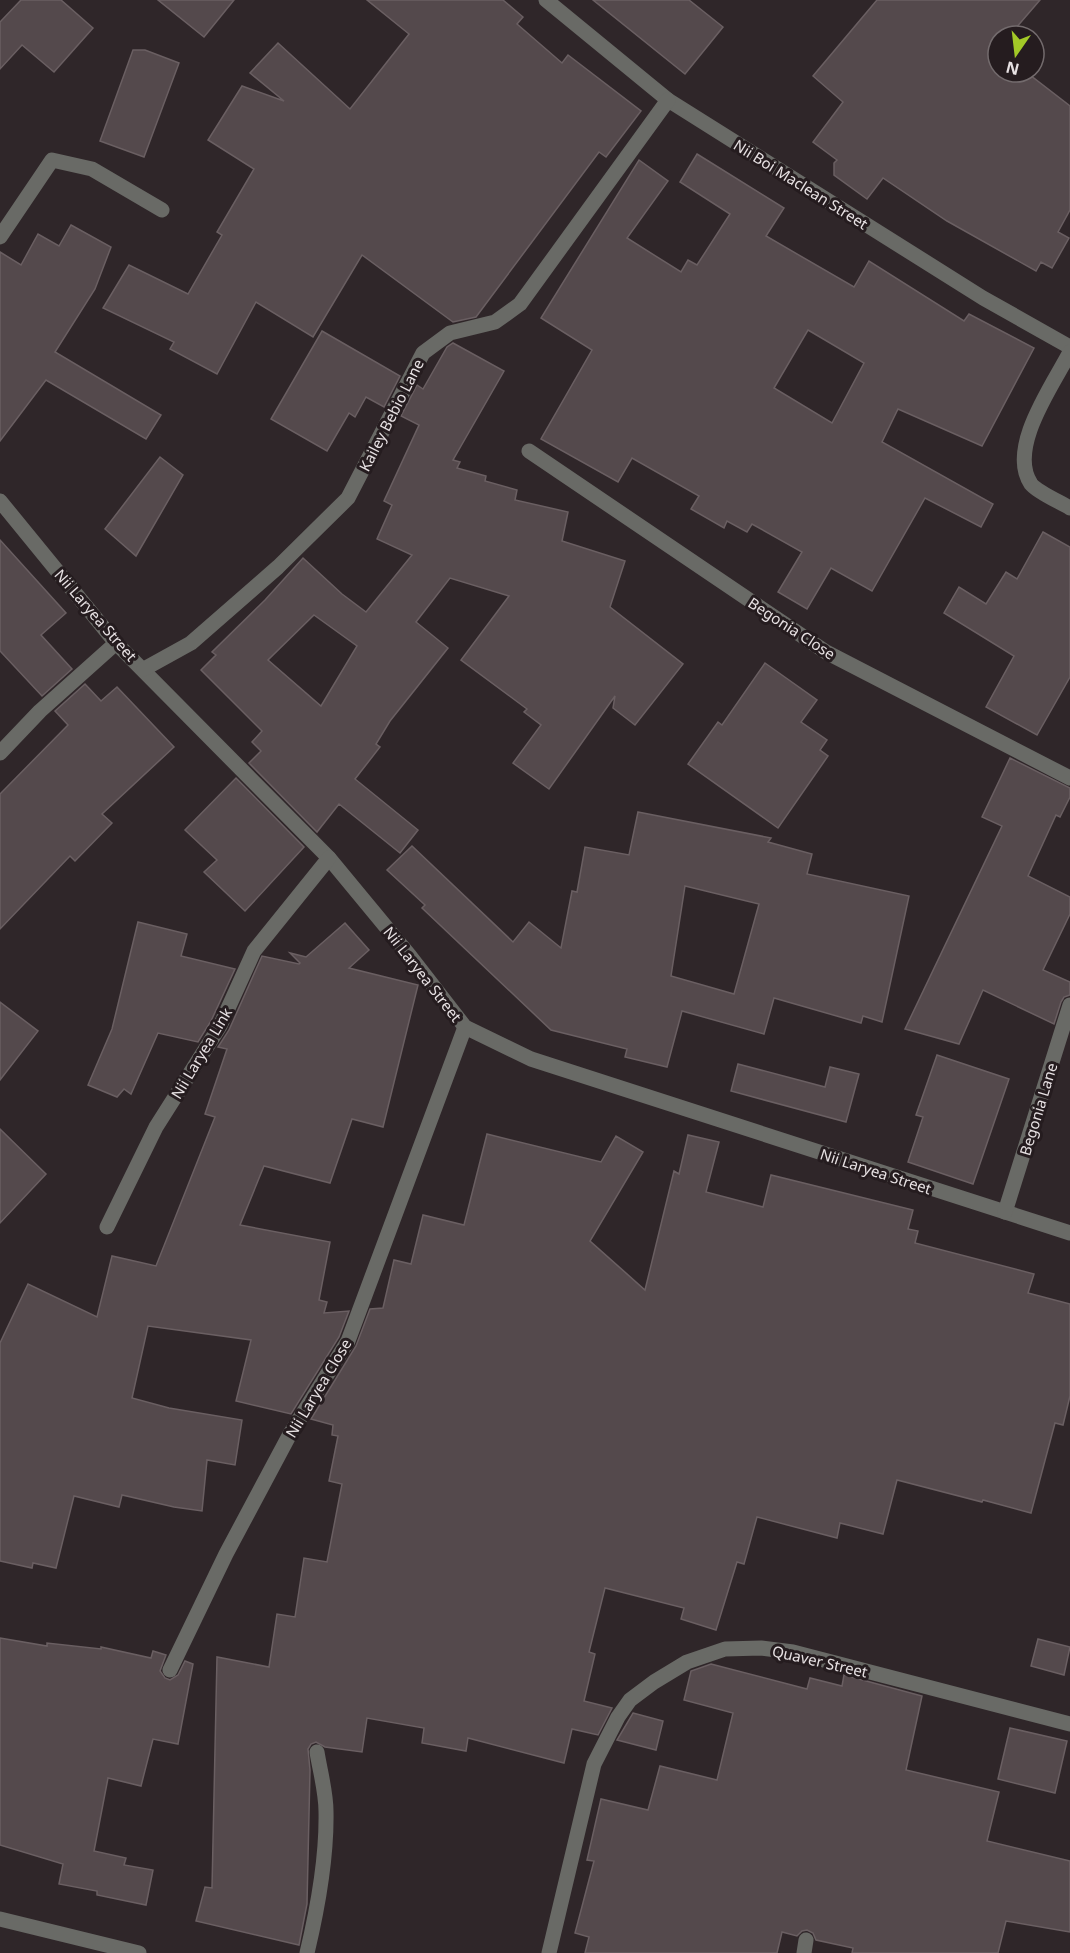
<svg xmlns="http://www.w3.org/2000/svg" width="1070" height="1953" viewBox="0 0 1070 1953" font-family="'Noto Sans',sans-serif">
	<rect width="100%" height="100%" fill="#2f2629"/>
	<g fill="#54494c" stroke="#6a5f62" stroke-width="1.5" fill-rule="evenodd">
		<path d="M21 0H61L93 28 54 72 22 45 0 69V22Z"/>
		<path d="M158 0H234L204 37Z"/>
		<path d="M367 0H503L523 17 517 24 562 63 568 55 641 111 606 157 599 152 476 317 453 322 362 255 313 337 256 302 217 374 170 349 174 342 103 308 129 265 188 294 222 235 217 232 254 169 208 140 242 86 284 101 250 73 278 43 350 109 409 34Z"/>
		<path d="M593 0H689L723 27 685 74Z"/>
		<path d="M877 0H1040L1009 36H998L997 50 998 72H1026L1070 106V210L1058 232 1069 238 1052 268 1041 262 1036 271 947 221 883 178 867 199 834 175V163L837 160 813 142 843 102 813 76Z"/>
		<path d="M133 50H145L179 63 144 157 100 141Z"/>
		<path d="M697 154 784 208 766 236 854 287 869 261 964 321 969 314 1034 348 982 446 898 409 882 442 993 504 981 527 925 498 872 591 831 568 807 609 778 592 802 552 752 524 747 532 727 521 724 528 691 509 699 496 632 458 618 482 541 439 592 350 541 318 639 160 668 181 627 238 681 272 688 260 697 265 730 214 680 182ZM808 330 864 363 832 423 774 388Z"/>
		<path d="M71 225 111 247 95 289 55 352 161 415 146 439 46 380 0 441V252L21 265 38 234 59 246Z"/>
		<path d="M322 331 400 376 384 407 366 397 355 417 349 413 327 451 271 419Z"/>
		<path d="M453 343 504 371 453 460 460 462 457 468 486 476 485 481 517 490 515 500 568 512 562 541 625 561 610 607 683 664 635 725 613 708 615 696 549 789 513 763 541 725 524 712 527 709 461 660 509 596 450 578 416 622 448 648 390 721 376 744 380 747 355 779 418 830 400 853 339 804 317 832 249 763 261 751 252 742 262 731 201 670 216 655 212 652 265 600 303 558 342 594 366 612 412 555 377 539 392 505 384 501 419 425 401 416 417 385 423 389 447 347ZM314 615 357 646 321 706 268 660Z"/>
		<path d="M160 457 183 475 136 556 105 529Z"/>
		<path d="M1043 532 1070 547V677L1037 735 986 707 1014 656 944 613 959 587 986 604 1006 572 1017 579Z"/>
		<path d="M0 540 66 613 41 635 72 669 42 696 0 651Z"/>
		<path d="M765 663 817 700 801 722 827 740 820 750 828 756 778 828 688 764 718 722 722 725Z"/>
		<path d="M85 684 101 701 117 687 174 747 102 814 112 823 75 861 70 856 0 929V794L68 725 55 711Z"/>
		<path d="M1010 758 1070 788V797L1060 817 1056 815 1028 876 1070 897V914L1043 970 1070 982V995L1064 997 1061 1002 1054 1024 983 990 959 1044 905 1029 1002 826 982 817Z"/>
		<path d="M236 778 304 847 245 911 204 872 217 860 185 830Z"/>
		<path d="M638 812 771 838 768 842 812 854 807 874 909 896 882 1022 863 1016 861 1023 774 998 764 1034 682 1011 667 1067 625 1057 627 1049 551 1030 422 908 425 905 387 870 412 846 513 942 529 922 561 948 572 891 577 892 585 847 629 855ZM685 886 759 904 734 994 671 976Z"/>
		<path d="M138 922 187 934 181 956 235 969 211 1021 198 1042 158 1033 131 1094 124 1089 117 1097 88 1085 112 1029Z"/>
		<path d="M345 923 369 950 349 968 418 985 383 1127 352 1119 330 1183 264 1166 240 1225 330 1242 319 1300 327 1302 324 1313 349 1311 339 1337 291 1414 236 1401 251 1340 148 1326 132 1398 169 1408 242 1420 235 1465 207 1460 202 1511 174 1507 122 1495 119 1507 74 1496 56 1568 33 1563 32 1568 0 1561V1343L28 1284 97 1317 112 1256 156 1266 215 1117 205 1114 227 1049 218 1047 229 1030 262 956 299 964 300 963 290 953 306 957Z"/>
		<path d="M0 1002 38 1031 0 1080Z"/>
		<path d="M937 1055 1009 1079 973 1184 908 1162 923 1117 916 1115Z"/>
		<path d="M738 1064 825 1087 830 1067 859 1074 846 1122 731 1091Z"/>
		<path d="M0 1129 46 1174 0 1223Z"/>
		<path d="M487 1134 601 1162 616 1136 643 1152 590 1241 645 1290 674 1171 679 1174 688 1135 719 1142 706 1192 763 1207 771 1175 913 1210 908 1229 918 1231 915 1243 1034 1274 1028 1293 1070 1304V1396L1063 1425 1055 1423 1031 1513 983 1500 982 1502 897 1480 883 1534 840 1523 837 1538 757 1517 744 1564 737 1562 716 1630 681 1619 684 1608 605 1588 589 1652 595 1654 584 1701 612 1708 598 1735 572 1729 564 1763 468 1738 466 1751 422 1743 424 1728 367 1718 362 1752 325 1747 316 1742 311 1744 308 1749 310 1770 307 1904 299 1945 196 1921 205 1887 212 1888 217 1657 269 1667 277 1614 295 1617 304 1558 327 1562 342 1484 329 1481 338 1436 332 1435 333 1425 311 1419 356 1346 370 1309 383 1308 394 1260 411 1264 423 1215 464 1225Z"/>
		<path d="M0 1638 47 1646V1643L101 1649V1647L151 1658 153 1651 166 1655 160 1671 165 1678 170 1680 178 1675 185 1661 193 1664 178 1744 153 1739 141 1786 108 1778 94 1851 126 1858 124 1865 153 1870 146 1905 97 1895V1891L59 1884 63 1864 0 1845Z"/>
		<path d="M1038 1639 1070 1647 1064 1675 1031 1666Z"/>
		<path d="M711 1664 807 1689 810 1678 842 1686 844 1675 922 1696 906 1770 999 1792 987 1841 1070 1861V1932L1006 1921 998 1953H852L853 1948 816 1940 813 1933 807 1930 802 1931 797 1936 782 1932 777 1953H585L589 1937 575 1933 594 1861 587 1860 601 1799 648 1810 660 1766 717 1780 733 1713 684 1700 691 1671Z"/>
		<path d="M633 1713 663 1721 656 1750 617 1740Z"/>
		<path d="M1010 1728 1067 1741 1055 1793 998 1779Z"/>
	</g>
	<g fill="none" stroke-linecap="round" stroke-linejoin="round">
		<g stroke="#696a66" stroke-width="15">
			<path d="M546 0 668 100 983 298 1070 347"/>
			<path d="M0 237 52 160 92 169 162 210"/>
			<path d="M1070 352C1053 385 1007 448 1031 484 1037 492 1060 502 1070 508"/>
			<path d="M529 451 826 652 1070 778"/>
			<path d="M0 501 116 643 329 858 410 956 465 1027 531 1059 1070 1233"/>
			<path d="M144 669 191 643 278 567 348 498 423 353 450 333 495 322 520 304 668 100"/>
			<path d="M0 753 40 711 116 643"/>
			<path d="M1005 1212 1070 1005"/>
			<path d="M107 1227 156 1127 220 1026 254 951 329 858"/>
			<path d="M170 1670 226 1554 290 1434 348 1341 465 1027"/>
			<path d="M0 1919 139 1953"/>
			<path d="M307 1953C318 1907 327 1859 326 1811 326 1792 320 1771 317 1752"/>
			<path d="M549 1953 594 1764 618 1717 630 1700 654 1682 687 1662 725 1649 761 1648 793 1652 1070 1724"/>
			<path d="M804 1953 806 1940"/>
		</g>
	</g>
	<g text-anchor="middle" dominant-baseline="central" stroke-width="6" stroke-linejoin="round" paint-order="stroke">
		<g font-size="15" fill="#e7e1e3" stroke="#251c1f">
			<text transform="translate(801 184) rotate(32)">Nii Boi Maclean Street</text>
			<text transform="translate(391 415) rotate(-63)">Kailey Bebio Lane</text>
			<text transform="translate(96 615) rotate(49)">Nii Laryea Street</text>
			<text transform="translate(792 628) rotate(33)">Begonia Close</text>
			<text transform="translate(423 974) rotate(52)">Nii Laryea Street</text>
			<text transform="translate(201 1053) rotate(-59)">Nii Laryea Link</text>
			<text transform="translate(1038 1109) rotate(-73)">Begonia Lane</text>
			<text transform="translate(876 1171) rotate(18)">Nii Laryea Street</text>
			<text transform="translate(318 1388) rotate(-59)">Nii Laryea Close</text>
			<text transform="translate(820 1661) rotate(13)">Quaver Street</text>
		</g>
	</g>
	<g transform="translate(1016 54) rotate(194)"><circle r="28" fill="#251c1f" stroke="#736b6d" stroke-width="1.5"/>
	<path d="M0-4.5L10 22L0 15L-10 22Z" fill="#a3c927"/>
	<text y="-9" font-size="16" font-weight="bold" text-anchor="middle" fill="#e7e1e3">N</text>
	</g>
</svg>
